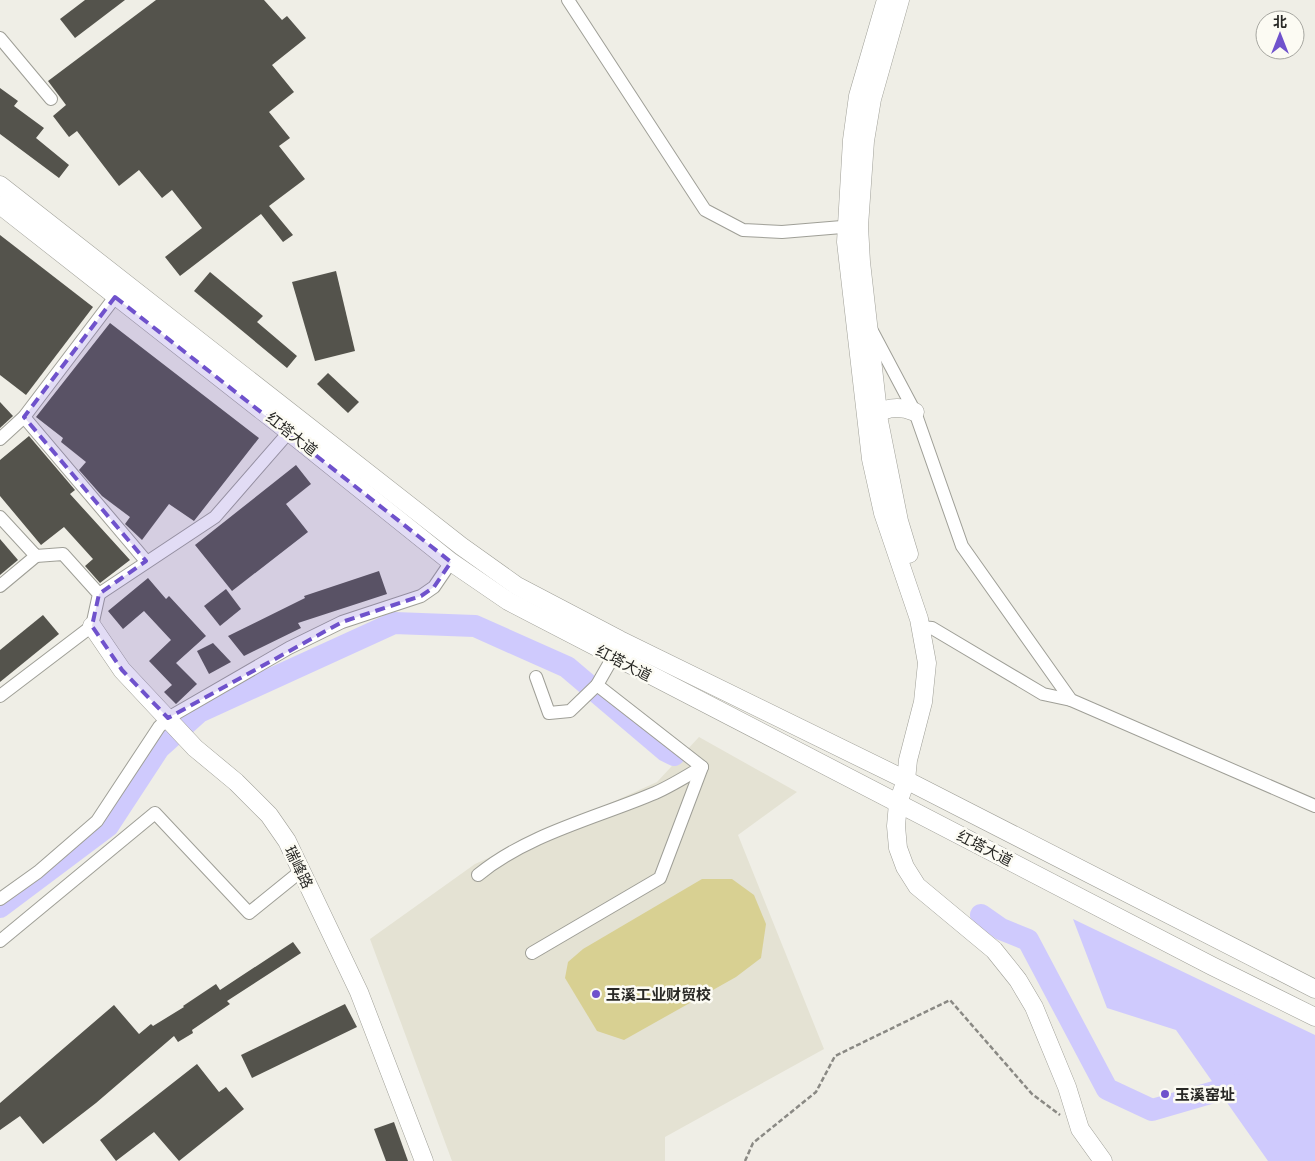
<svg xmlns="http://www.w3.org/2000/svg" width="1315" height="1161" viewBox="0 0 1315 1161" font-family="'Asap Condensed','Noto Sans SC',sans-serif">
	<rect width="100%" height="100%" fill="#efeee6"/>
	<path fill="#e4e2d3" d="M699 737 797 792 738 835 824 1049 665 1137V1161H452L370 939 475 864 657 782Z"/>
	<path fill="#d8d092" d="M702 879H732L754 895 766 924 761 958 736 977 624 1040 597 1031 565 978 568 962 583 949Z"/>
	<path fill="#cfcafd" d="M1073 919 1315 1035V1161H1268L1176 1030 1107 1008Z"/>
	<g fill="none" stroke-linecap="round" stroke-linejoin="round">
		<g stroke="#cfcafd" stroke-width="22">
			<path d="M0 907 108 826 159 748 199 712 394 623 475 626 567 667 666 751 674 755"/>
			<path d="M981 915 1001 929 1028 940 1107 1089 1152 1110 1238 1085"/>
		</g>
	</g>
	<g fill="#54534c">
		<path d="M85 0H125L75 38 60 19Z"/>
		<path d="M156 0H264L282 20 287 16 306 38 272 65 294 92 269 112 290 138 279 146 305 179 269 206 293 235 283 242 261 214 180 276 165 257 202 228 172 190 162 198 139 170 119 186 77 131 69 137 53 116 66 105 48 81Z"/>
		<path d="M0 88 18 101 14 106 44 128 36 138 69 165 59 178 0 134Z"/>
		<path d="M0 235 93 307 26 395 0 375Z"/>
		<path d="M336 271 355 351 315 361 292 282Z"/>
		<path d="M210 272 263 316 257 322 297 356 287 368 194 291Z"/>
		<path d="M110 323 259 438 194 521 169 504 142 540 125 524 130 517 102 496 79 470 86 462 61 442 63 438 36 417Z"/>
		<path d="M328 373 359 402 348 413 317 384Z"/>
		<path d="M0 402 13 416 0 428Z"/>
		<path d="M29 436 75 490 70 494 130 560 100 583 85 566 93 559 64 527 41 545 0 496V460Z"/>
		<path d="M296 465 311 484 286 504 308 532 232 591 195 545Z"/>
		<path d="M0 539 18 560 0 575Z"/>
		<path d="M379 571 387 594 298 623 301 628 244 656 228 636 305 598 304 596Z"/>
		<path d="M148 578 166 599 169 596 206 636 176 663 197 684 176 704 164 692 172 685 149 661 171 640 144 611 123 629 108 611Z"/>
		<path d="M226 589 241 609 220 626 204 606Z"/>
		<path d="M43 615 59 634 0 682V650Z"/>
		<path d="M213 643 231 662 209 674 197 651Z"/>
		<path d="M293 942 301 953 227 1001 230 1004 192 1030 193 1033 178 1042 174 1036 96 1103 43 1144 20 1116 0 1130V1103L114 1005 139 1034 151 1024 153 1026 184 1007 183 1006 216 984 220 990Z"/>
		<path d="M345 1004 357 1027 252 1078 241 1055Z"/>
		<path d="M197 1064 219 1092 226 1087 244 1109 179 1161 154 1132 116 1161 100 1140Z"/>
		<path d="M394 1122 408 1161H386L374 1129Z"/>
	</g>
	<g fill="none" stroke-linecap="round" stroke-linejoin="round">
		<defs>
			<g id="street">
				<path d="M568 0 705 210 743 230 782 232 854 226"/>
				<path d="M0 38 51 99"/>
				<path d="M871 329 915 412 962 546 1071 700 1315 806"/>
				<path d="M24 417 146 561"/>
				<path d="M0 439 24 417 115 297"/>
				<path d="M0 517 36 556 63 554 99 594 92 626 0 696"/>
				<path d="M0 586 36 556"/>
				<path d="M99 594 215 517 289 432"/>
				<path d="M921 627 932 628 1043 694 1071 700"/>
				<path d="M536 677 549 713 570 711 597 685 613 657"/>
				<path d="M478 875C528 834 596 818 655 793 671 786 687 776 702 767L597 685"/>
				<path d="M0 899 38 872 97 821 159 727 168 718 289 648 342 622 421 596 434 587 451 562"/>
				<path d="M0 941 155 813 249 913 301 871"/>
				<path d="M532 953 660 878 702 767"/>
			</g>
			<g id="secondary">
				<path d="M886 0 858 96 852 140 846 242 871 459 883 513 919 619 927 663 923 702 908 760 906 780 898 803 896 826 898 848 905 867 917 886 994 950 1018 980 1034 1007 1067 1087 1080 1129 1103 1161"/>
				<path d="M900 0 872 99 865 141 859 226 861 262 879 421 899 521 909 554"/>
				<path d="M0 185 461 546 517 586 620 640 906 780 1315 989"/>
				<path d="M0 205 289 432 451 562 508 601 1212 966 1315 1017"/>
				<path d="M870 419C883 407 899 405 915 412"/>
				<path d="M92 626 122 670 195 748 236 782 269 815 287 841 359 992 424 1161"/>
			</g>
		</defs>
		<use href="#street" stroke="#9f9f97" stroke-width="14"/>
		<use href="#secondary" stroke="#9f9f97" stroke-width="19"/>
		<path stroke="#8a8984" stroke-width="2.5" stroke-dasharray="5 2.5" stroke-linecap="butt" d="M745 1161 753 1143 816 1092 835 1056 950 1000 1032 1094 1060 1115"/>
		<use href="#street" stroke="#fff" stroke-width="12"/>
		<use href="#secondary" stroke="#fff" stroke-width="18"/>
	</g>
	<path fill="#6f52cc" fill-opacity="0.2" stroke="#6f52cc" stroke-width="4" stroke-dasharray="10 6" stroke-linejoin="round" d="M115 297 451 562 434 587 421 596 342 622 168 718 122 670 92 626 99 594 146 561 24 417Z"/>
	<g fill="#6f52cc" stroke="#fcfbf3" stroke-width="2">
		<circle cx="596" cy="994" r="5"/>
		<circle cx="1165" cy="1094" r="5"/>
	</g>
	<g text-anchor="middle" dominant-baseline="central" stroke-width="5" stroke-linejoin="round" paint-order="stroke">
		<g font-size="15" fill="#282825" stroke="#fcfbf3">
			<text transform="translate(292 434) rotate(38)">红塔大道</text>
			<text transform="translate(624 663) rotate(27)">红塔大道</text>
			<text transform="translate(985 848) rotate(27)">红塔大道</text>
			<text transform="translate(299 867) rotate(64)">瑞峰路</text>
		</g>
		<g font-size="15" font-weight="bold" fill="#282825" stroke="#fcfbf3" text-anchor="start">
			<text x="606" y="994">玉溪工业财贸校</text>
			<text x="1175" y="1094">玉溪窑址</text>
		</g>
	</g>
	<g transform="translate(1280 35)"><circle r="24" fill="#fcfbf3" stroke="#a7a7a1"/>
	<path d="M0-4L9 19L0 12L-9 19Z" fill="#6f52cc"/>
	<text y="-8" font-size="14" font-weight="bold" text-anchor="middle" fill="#282825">北</text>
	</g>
</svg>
